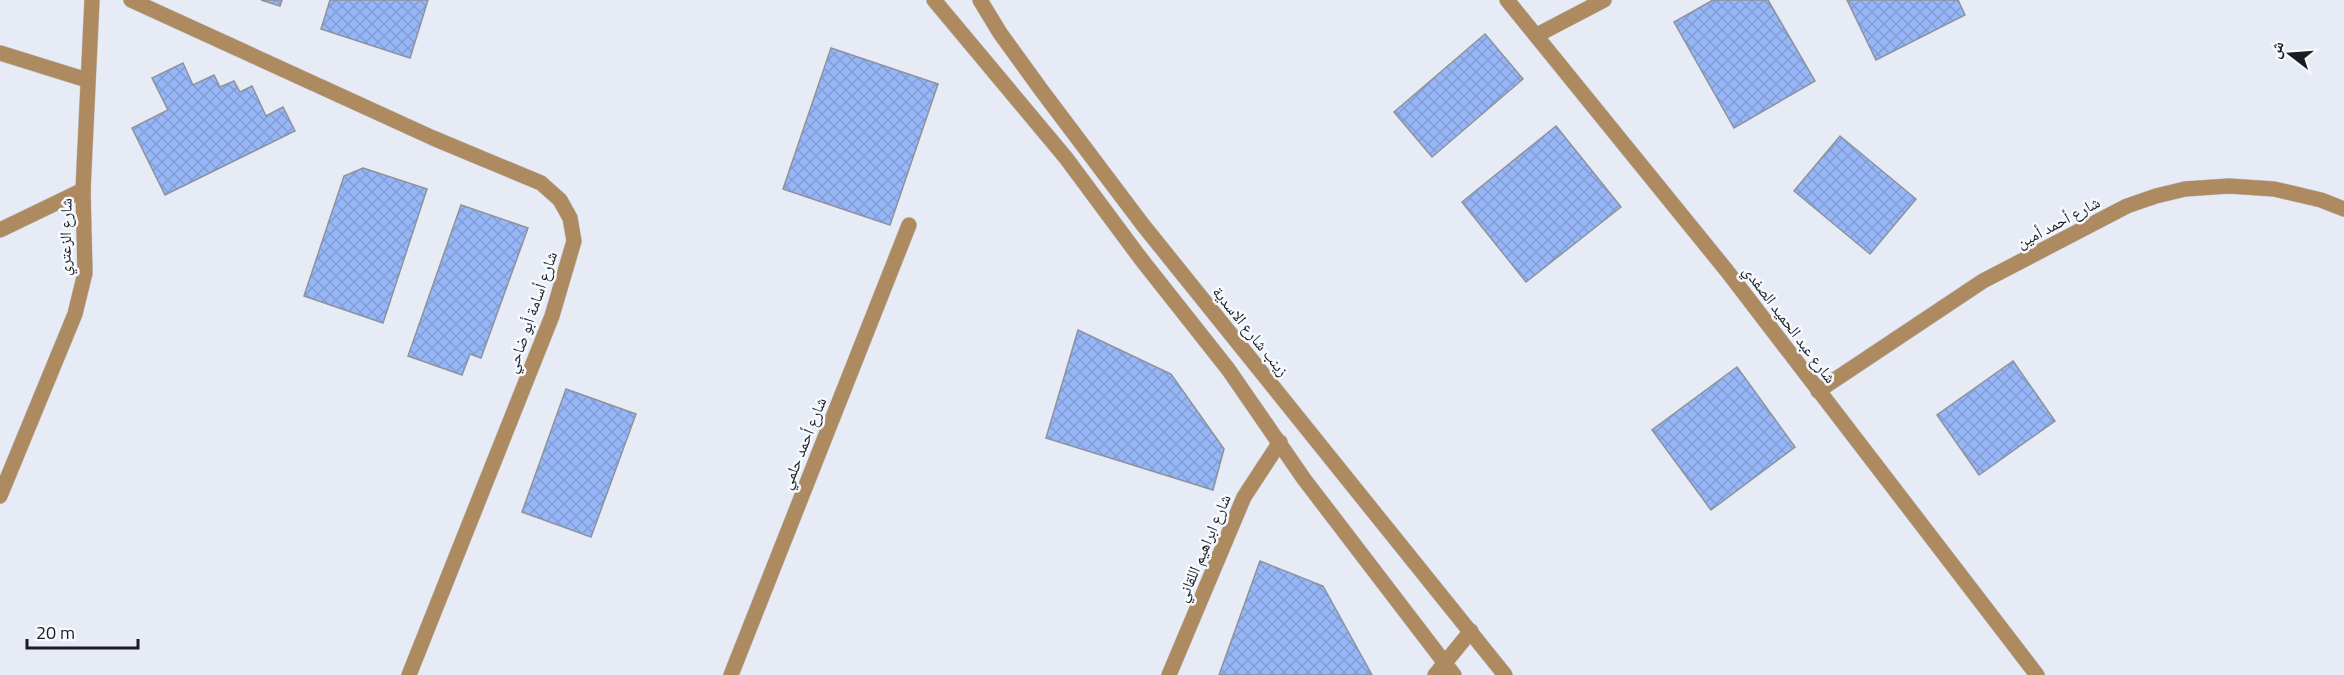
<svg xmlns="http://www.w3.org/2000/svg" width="2344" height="675" viewBox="0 0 2344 675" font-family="'Titillium Web','Noto Naskh Arabic',sans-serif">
	<defs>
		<pattern id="building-cross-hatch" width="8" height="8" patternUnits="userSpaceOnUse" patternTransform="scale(1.5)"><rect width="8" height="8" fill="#96b6f7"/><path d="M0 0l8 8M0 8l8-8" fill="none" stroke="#819cd3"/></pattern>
	</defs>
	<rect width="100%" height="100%" fill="#e6ebf6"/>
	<g fill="url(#building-cross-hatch)" stroke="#8d929b" stroke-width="1.5">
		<path d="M261 0H282L280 6Z"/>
		<path d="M330 0H428L410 58 321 29Z"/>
		<path d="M1713 0H1768L1815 81 1734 128 1674 22Z"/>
		<path d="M1847 0H1958L1965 15 1876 60Z"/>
		<path d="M1485 34 1523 79 1432 157 1394 112Z"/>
		<path d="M831 48 938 84 890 225 783 189Z"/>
		<path d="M183 63 193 85 214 75 220 87 234 81 240 92 252 86 266 116 283 107 295 131 165 195 132 128 168 110 152 78Z"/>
		<path d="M1556 126 1621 207 1526 282 1462 202Z"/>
		<path d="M1840 136 1916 199 1870 254 1794 191Z"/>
		<path d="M363 168 427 189 383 323 304 296 344 176Z"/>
		<path d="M461 205 528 228 481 358 470 354 462 375 408 356Z"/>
		<path d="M1078 330 1171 374 1224 449 1213 490 1046 438Z"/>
		<path d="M2013 361 2055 421 1979 475 1937 415Z"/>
		<path d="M1737 367 1795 447 1711 510 1652 430Z"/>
		<path d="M566 389 636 414 591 537 522 512Z"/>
		<path d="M1260 561 1323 586 1372 675H1219Z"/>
	</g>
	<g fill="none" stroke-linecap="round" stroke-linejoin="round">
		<defs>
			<g id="minor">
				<path d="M131 0 433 138 541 183 560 200 570 218 574 241 552 316 409 675"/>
				<path d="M934 0 1066 158 1141 259 1228 369 1304 479 1454 675"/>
				<path d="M980 0 1000 33 1042 91 1143 225 1505 675"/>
				<path d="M1507 0 1727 271 2037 675"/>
				<path d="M1537 35 1604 0"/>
				<path d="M0 53 87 80"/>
				<path d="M0 230 83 190"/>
				<path d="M1818 391 1983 281 2127 206 2156 196 2185 189 2229 186 2274 189 2321 200 2344 209"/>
				<path d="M0 496 75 314 85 273 83 190 92 0"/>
				<path d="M731 675 909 225"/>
				<path d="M1169 675 1244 497 1280 442"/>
				<path d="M1435 675 1471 631"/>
			</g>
		</defs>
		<use href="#minor" stroke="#c1c6d0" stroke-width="16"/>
		<use href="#minor" stroke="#ad8a60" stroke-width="15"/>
	</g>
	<g text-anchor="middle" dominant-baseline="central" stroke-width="5" stroke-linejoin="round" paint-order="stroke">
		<g font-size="16" fill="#1b1d21" stroke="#f6f9fd">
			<text transform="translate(2058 222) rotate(-28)">شارع أحمد أمين</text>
			<text transform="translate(65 237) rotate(-89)">شارع الزعتري</text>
			<text transform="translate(531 312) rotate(-71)">شارع أسامة أبو ضاحي</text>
			<text transform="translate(1790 324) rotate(53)">شارع عبد الحميد الصفدي</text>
			<text transform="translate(1251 331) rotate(51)">زينب شارع الاسدية</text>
			<text transform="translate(803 443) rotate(-68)">شارع أحمد حلمي</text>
			<text transform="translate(1203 548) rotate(-67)">شارع ابراهيم اللقاني</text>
		</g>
	</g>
	<g transform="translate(2290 54) rotate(287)" stroke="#f6f9fd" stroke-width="4.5" paint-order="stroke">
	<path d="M0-4.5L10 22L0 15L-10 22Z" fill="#1b1d21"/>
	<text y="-9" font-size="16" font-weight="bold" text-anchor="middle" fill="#1b1d21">ش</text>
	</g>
	<path d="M27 639v9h111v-9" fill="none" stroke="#1b1d21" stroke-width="3"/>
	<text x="36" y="639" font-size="18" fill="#1b1d21" stroke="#f6f9fd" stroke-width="4.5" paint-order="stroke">20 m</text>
</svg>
